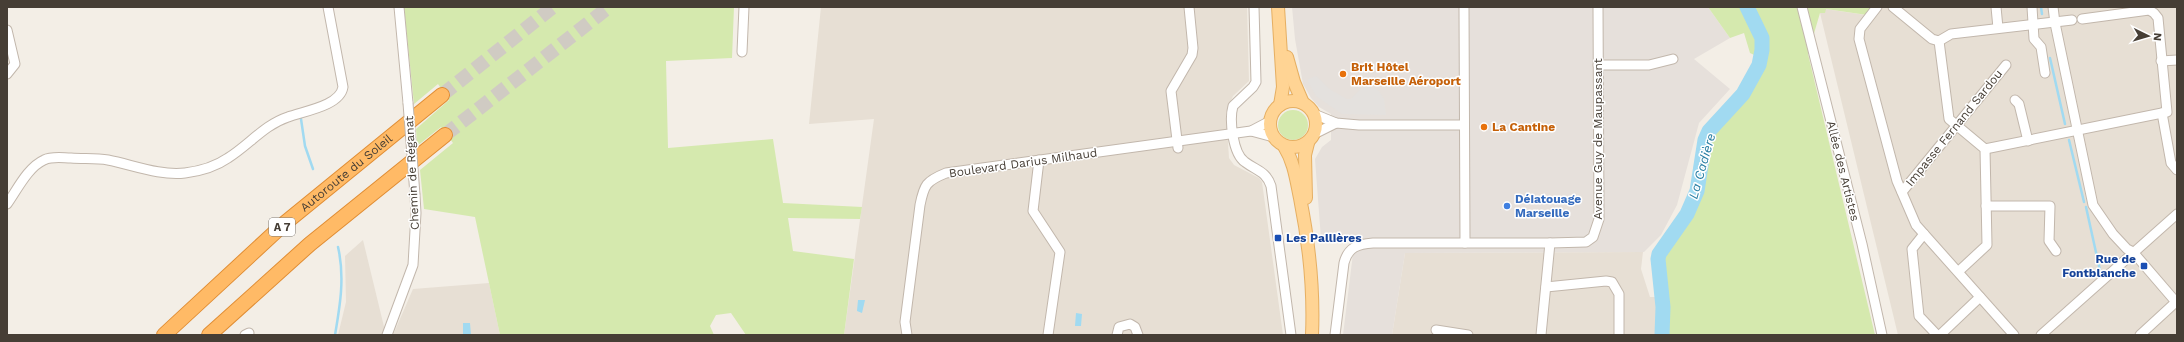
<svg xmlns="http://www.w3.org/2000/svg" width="2184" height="342" viewBox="0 0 2184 342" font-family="'Work Sans',sans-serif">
	<rect width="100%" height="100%" fill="#f3eee6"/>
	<g fill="#e7dfd4">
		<path d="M821 7H1247L1249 81 1233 96 1226 112 1229 158 1234 165 1259 178 1262 182 1283 335H844L874 119 809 124Z"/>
		<path d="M1871 7H2177V335H1898L1820 13H1825V9L1866 15Z"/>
		<path d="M363 240 386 335H338L346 302 345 256Z"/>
		<path d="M1643 252 1641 269 1650 297H1659L1657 335H1392L1405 253Z"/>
		<path d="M489 283 500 335H393L413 289Z"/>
	</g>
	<path fill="#e6e0db" d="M1292 7H1708L1730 38 1694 59 1730 89 1699 123 1677 205 1661 235 1644 252 1405 253 1392 335H1343L1355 237 1321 239 1315 159 1322 147 1331 140V114L1319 107 1311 98 1303 84 1295 39Z"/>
	<g fill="#d5e9ae">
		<path d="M404 7H734L732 58 666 61 668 148 773 139 783 203 862 207 860 219 788 218 793 251 854 259 844 335H746L731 313 716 315 710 326 714 335H500L475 217 424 209 420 170 453 143 441 127 417 146 416 129 449 100 438 84 414 104Z"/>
		<path d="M1708 7H1871L1867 15 1826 9 1825 13H1820L1808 54 1875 335H1664L1665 308 1660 259 1687 216 1699 191 1708 139 1712 132 1745 97 1765 60 1750 53 1744 33 1730 38Z"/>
		<circle cx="1293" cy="125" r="15"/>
	</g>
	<path fill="#e4e1de" d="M1316 76 1331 90 1347 99H1351L1361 88 1366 86 1379 91 1384 99 1386 115 1342 114 1316 96 1308 82V79Z"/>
	<g fill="#a1daf1">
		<path d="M858 300H865L862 313 857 311Z"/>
		<path d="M1076 313 1082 314 1081 326H1075Z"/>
		<path d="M463 323H470L471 335H463Z"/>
	</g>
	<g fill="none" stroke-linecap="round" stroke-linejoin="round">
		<g stroke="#a1daf1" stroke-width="2.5">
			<path d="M2041 7 2042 14"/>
			<path d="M2050 58 2065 124"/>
			<path d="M301 119 305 146 313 169"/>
			<path d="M2069 140 2084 202"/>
			<path d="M2086 207 2101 275"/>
			<path d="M335 335C340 306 345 277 338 247"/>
		</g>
		<path stroke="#a1daf1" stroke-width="15" d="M1662 335 1663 307 1658 259 1659 254 1687 214 1697 191 1705 140 1709 131 1743 94 1759 65 1762 50V38L1747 7"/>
		<g stroke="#d0cbc3" stroke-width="14" stroke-dasharray="14 7" stroke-linecap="butt">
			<path d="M442 95 553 7"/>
			<path d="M445 135 609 7"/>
		</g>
		<defs>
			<g id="minor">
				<path d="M399 7 408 103"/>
				<path d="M1254 7 1256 82 1253 87 1233 106C1229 120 1233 154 1245 162 1257 171 1266 171 1271 186L1291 335"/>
				<path d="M1464 7 1465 243"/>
				<path d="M1802 7 1862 244 1882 335"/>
				<path d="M1877 7 1860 29 1859 39 1897 181 1916 225 2014 335"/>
				<path d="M1893 7 1932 39 1939 41 1951 34 2072 20"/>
				<path d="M1996 7 1998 28"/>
				<path d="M2032 7 2034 39 2041 47 2045 73"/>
				<path d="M2053 7 2055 23 2093 205 2113 234 2127 249 2133 252 2176 302"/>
				<path d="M7 30 15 64 7 74"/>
				<path d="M1939 41 1949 119 1985 149 1987 245 1959 271"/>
				<path d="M742 52 744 7"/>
				<path d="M2161 61 2177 60"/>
				<path d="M1598 65H1649L1673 59"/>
				<path d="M2015 100 2019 104 2028 141"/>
				<path d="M2162 113 2171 163 2177 170"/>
				<path d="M1314 114 1336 123 1359 125H1464"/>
				<path d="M1251 131 1274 137"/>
				<path d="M1314 134 1336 123"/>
				<path d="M1178 148 1171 91 1192 55 1193 48 1189 7"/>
				<path d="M1985 149 2167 112 2158 18 2154 13 2149 10 2082 19"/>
				<path d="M1039 160 1033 211 1060 252 1048 335"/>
				<path d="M1902 192 2006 65"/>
				<path d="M7 204C17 190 28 167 44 160 52 156 63 158 71 158 83 159 96 158 108 160 133 165 160 176 185 173 201 171 215 167 228 158 249 145 264 125 288 117 304 111 340 106 343 87L328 7"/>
				<path d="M1986 206H2050L2049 241 2056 251"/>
				<path d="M1924 234 1912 249 1919 316 1937 335"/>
				<path d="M1546 287 1606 281 1612 282 1619 294V335"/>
				<path d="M1436 330 1468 335"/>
				<path d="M245 335 249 333"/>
				<path d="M387 335 413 265 416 213 415 195"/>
				<path d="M907 335 905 322 920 205C924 185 926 181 946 173L1251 131 1270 121"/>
				<path d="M1117 335 1119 327 1130 324 1135 327 1138 335"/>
				<path d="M1335 335 1344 263C1348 247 1358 244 1373 243H1550L1586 242 1593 237 1599 219 1598 7"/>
				<path d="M1541 335 1550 243"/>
				<path d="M1940 335 1980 297"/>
				<path d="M2041 335 2177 214"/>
				<path d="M2140 335 2177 301"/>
			</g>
			<g id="major">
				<path d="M1278 7 1283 87 1280 105"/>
				<path d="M1287 57 1294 82 1303 103"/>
				<circle cx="1293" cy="124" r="23"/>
				<path d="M1284 146C1294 162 1296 179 1300 198 1309 243 1314 289 1312 335"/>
				<path d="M1306 198 1305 155 1308 143"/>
			</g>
			<g id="highway">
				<path id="s1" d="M164 335 285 223 442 95"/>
				<path d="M209 335 310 244 445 135"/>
			</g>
		</defs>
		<use href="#minor" stroke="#c2b7ac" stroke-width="11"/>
		<use href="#major" stroke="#e6af62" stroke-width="14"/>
		<use href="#highway" stroke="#e08d34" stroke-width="16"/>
		<use href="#minor" stroke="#fff" stroke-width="9"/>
		<use href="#major" stroke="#ffd494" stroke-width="12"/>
		<use href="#highway" stroke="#ffba66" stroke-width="14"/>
		<defs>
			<path id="minor-bridge" d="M408 103 415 195"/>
		</defs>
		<use href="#minor-bridge" stroke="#c2b7ac" stroke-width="11" stroke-linecap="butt"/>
		<use href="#minor-bridge" stroke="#fff" stroke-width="9"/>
	</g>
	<g fill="#e8710a" stroke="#fff" stroke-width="1.5">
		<circle cx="1343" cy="74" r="4"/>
		<circle cx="1484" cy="127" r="4"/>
	</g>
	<circle fill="#3f7fe0" stroke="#fff" stroke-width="1.5" cx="1507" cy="206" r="4"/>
	<g fill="#1a4fb4" stroke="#fff" stroke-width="1.5">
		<rect x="1274" y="234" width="8" height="8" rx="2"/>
		<rect x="2140" y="262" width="8" height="8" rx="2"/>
	</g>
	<g text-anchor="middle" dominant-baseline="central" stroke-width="3" stroke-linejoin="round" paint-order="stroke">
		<rect fill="#fff" stroke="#7e7872" stroke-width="1" x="269" y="218" width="26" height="18" rx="3"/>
		<g font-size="11" font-weight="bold" fill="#463e35">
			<text x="282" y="227">A 7</text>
		</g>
		<g font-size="12" font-weight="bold" fill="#c56008" stroke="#fff" text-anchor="start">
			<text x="1351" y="67">Brit Hôtel<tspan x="1351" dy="14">Marseille Aéroport</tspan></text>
			<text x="1492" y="127">La Cantine</text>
		</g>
		<g font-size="12" fill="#463e35" stroke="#fff">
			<text transform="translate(1954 128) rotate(-51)">Impasse Fernand Sardou</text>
			<text transform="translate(1598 139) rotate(-90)">Avenue Guy de Maupassant</text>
			<text transform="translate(1023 163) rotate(-8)">Boulevard Darius Milhaud</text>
			<text transform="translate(1843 171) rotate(76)">Allée des Artistes</text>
			<text stroke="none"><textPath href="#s1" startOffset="244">Autoroute du Soleil</textPath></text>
			<text transform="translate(412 173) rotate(-93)">Chemin de Réganat</text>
		</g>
		<g font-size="12" font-weight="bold" fill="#366cbe" stroke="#fff" text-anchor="start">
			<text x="1515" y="199">Déiatouage<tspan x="1515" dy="14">Marseille</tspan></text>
		</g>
		<g font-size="12" font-weight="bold" fill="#164399" stroke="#fff" text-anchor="start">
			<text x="1286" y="238">Les Pallières</text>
			<text x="2136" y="259" text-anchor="end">Rue de<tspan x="2136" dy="14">Fontblanche</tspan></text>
		</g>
		<g font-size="13" font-style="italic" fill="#297fa4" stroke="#fff">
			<text transform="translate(1702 166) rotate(-74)">La Cadière</text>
		</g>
	</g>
	<rect width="2184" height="342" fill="none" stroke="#463e35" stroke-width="16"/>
	<g transform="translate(2148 36) rotate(95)" stroke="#ffffff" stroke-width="3" paint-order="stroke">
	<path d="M0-3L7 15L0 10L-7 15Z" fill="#463e35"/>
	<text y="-6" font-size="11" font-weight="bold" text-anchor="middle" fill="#463e35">N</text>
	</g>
</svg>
